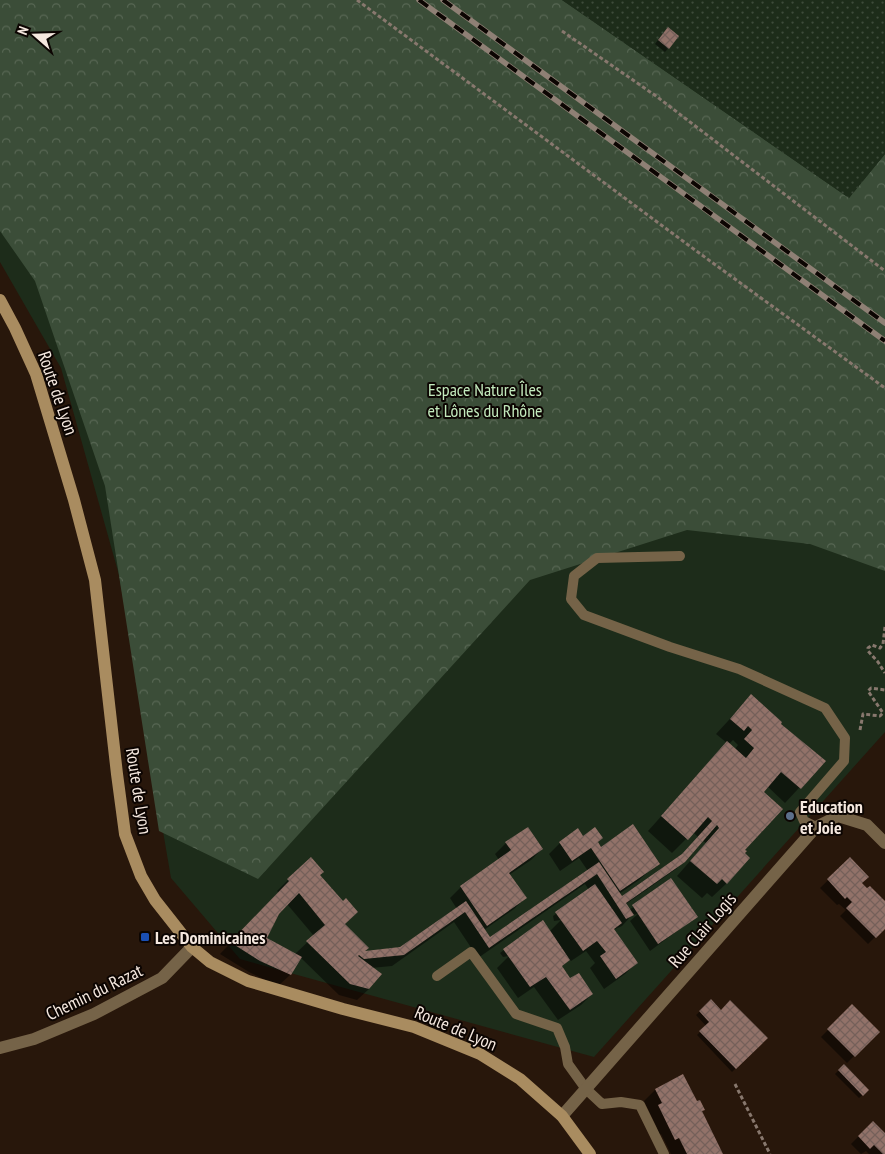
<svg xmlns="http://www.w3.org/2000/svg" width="885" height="1154" viewBox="0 0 885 1154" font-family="'PT Sans Narrow',sans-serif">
	<defs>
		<pattern id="forest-crowns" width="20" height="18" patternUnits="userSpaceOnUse" patternTransform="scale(1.25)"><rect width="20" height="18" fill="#3b4d38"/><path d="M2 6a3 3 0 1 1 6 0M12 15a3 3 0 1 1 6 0" fill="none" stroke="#586754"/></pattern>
		<pattern id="garden-dots" width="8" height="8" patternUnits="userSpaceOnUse" patternTransform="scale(1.25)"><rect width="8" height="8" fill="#1d2c1a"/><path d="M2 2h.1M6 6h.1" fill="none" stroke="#3e4b3b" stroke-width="1.8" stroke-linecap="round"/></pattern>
		<pattern id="building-cross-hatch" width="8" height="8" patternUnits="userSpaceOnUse" patternTransform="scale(1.25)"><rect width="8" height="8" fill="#927269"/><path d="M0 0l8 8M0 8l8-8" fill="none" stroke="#75605a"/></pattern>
	</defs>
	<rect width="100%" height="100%" fill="#28170b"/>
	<path fill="#1d2c1a" d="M0 0H885V732L594 1057 240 959 171 878 119 575 61 368 0 262Z"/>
	<path fill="url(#forest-crowns)" d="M0 0H562L849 198 885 154V571L810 544 687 530 530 580 258 879 159 831 105 486 35 281 0 231Z"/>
	<path fill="url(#garden-dots)" d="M562 0H885V154L849 198Z"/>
	<g fill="#0007" fill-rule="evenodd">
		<path d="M664 32 678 37 665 52 655 44Z"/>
		<path d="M751 696 780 724 824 761 785 803 767 786 762 792 744 850 727 883 712 897 707 893 702 898 677 876 706 843 702 840 676 869 626 904 629 910 670 880 696 917 650 951 630 921 638 914 632 915 622 926 613 930 636 963 625 974 604 989 590 968 595 963 586 951 571 961 569 959 561 966 570 980 592 994 581 1005 558 1020 534 987 518 998 497 968 509 956 503 957 500 953 504 950 549 932 561 920 554 921 553 916 589 890 585 884 478 958 454 922 392 966 371 968 369 989 357 1000 339 995 300 957 290 975 278 986 249 972 220 954 279 893 277 891 288 880 319 875 344 924 363 952 401 949 457 909 450 898 461 887 499 860 495 854 506 843 542 849 531 860 509 875 525 898 514 909 484 930 490 938 588 871 579 858 560 871 549 854 560 843 583 838 597 843 600 848 647 873 639 880 619 894 622 898 681 857 698 837 693 832 672 853 648 831 727 743 716 734ZM733 740 738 745 735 749 729 744ZM287 904 314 936 295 954 266 939 278 913Z"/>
		<path d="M850 859 861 883 885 903V927L868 944 840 916 846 910 839 904 837 905 820 888Z"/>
		<path d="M711 1001 721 1012 766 1038 732 1072 697 1035 706 1026 696 1015Z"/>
		<path d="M852 1006 878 1032 847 1063 821 1037Z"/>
		<path d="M844 1065 868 1090 859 1098 835 1074Z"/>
		<path d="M683 1076 722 1154H671L661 1134 657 1136 654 1130 657 1128 644 1101 655 1090Z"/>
		<path d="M873 1122 885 1134V1154H869L866 1151 861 1154 851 1144Z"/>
	</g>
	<g fill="url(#building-cross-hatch)">
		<path d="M668 27 679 36 669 49 658 40Z"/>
		<path d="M751 694 782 722 781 724 826 761 801 789 781 772 764 792 783 809 745 850 747 851 745 853 750 858 727 884 722 879 717 884 690 861 719 828 717 825 685 862 626 903 634 915 626 919 597 874 489 948 465 912 404 955 364 959 359 955 358 956 382 974 369 989 350 984 306 941 325 925 299 893 279 914 267 938 302 957 291 975 260 961 230 942 289 881 287 879 311 857 324 872 320 875 343 901 346 898 358 912 345 924 369 948 365 951 400 947 466 901 490 937 599 862 622 896 682 854 712 821 708 817 688 840 661 816 727 741 746 758 754 748 744 739 752 730 748 726 744 731 730 719Z"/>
		<path d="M633 824 660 864 620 891 591 848 572 861 559 842 578 828 583 836 595 827 603 838 598 842 601 847Z"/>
		<path d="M528 827 543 849 509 873 527 898 487 926 460 886 511 850 505 842Z"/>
		<path d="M850 857 869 877 862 883 867 888 870 886 885 901V929L876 938 846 908 852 902 847 897 845 899 827 879Z"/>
		<path d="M671 878 698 917 658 944 632 905Z"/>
		<path d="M595 884 622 923 614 929 638 963 616 979 600 956 606 952 597 941 583 951 555 912Z"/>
		<path d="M543 920 570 960 562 966 570 978 579 973 593 994 570 1010 546 977 530 987 503 949Z"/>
		<path d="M711 999 721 1010 730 1000 768 1038 736 1069 699 1031 709 1022 699 1011Z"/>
		<path d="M852 1004 880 1032 855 1057 827 1029Z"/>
		<path d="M844 1064 869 1090 863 1096 838 1070Z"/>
		<path d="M683 1074 697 1101 700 1100 705 1110 702 1111 723 1154H687L679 1138 675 1140 658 1105 662 1103 655 1089Z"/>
		<path d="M873 1121 885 1133V1154H883L874 1145 870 1149 858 1136Z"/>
	</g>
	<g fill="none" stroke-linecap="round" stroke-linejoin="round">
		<g stroke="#88786e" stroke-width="3" stroke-dasharray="4 2.5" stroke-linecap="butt">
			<path d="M357 0 695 250 885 388"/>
			<path d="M562 31 656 96 885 271"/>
			<path d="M885 627 883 644 880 648 872 645 868 648V651L878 662 885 673"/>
			<path d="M860 730 863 714 880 716 883 713 868 691 871 688 885 690"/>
			<path d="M735 1084 770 1154"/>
		</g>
		<g stroke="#756348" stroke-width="10">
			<path d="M680 556 597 558 574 576 571 599 584 615 670 647 739 669 825 708 845 738 844 761 800 812 804 821 816 827"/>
			<path d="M437 976 471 952 516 1014 557 1028 565 1047 568 1064 586 1089 602 1104 621 1102 640 1105 664 1154"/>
		</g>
		<g stroke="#756348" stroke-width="12">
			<path d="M0 1048 34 1039 94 1014 162 978 192 947"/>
			<path d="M562 1116 816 827 838 816 867 825 885 843"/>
		</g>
		<path stroke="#a98c60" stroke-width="12" d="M0 300 15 328 36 374 74 500 95 580 117 774 125 834 141 876 155 900 192 947 210 962 248 981 343 1009 414 1027 480 1054 520 1079 562 1116 590 1154"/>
		<defs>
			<g id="rail">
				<path d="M419 0 885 341"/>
				<path d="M443 0 885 323"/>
			</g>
		</defs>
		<use href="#rail" stroke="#8f8075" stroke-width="5.5"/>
		<use href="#rail" stroke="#0c0502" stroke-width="4" stroke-dasharray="11" stroke-linecap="butt"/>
	</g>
	<circle fill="#5c6f8a" stroke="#0c0502" stroke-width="2" cx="790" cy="816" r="5"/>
	<rect fill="#1a4fb4" stroke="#0c0502" stroke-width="2" x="140" y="932" width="10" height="10" rx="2.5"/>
	<g text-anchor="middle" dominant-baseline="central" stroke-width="4" stroke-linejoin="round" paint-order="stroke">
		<g font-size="18" fill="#c3eabd" stroke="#0c0502">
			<text x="485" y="389">Espace Nature Îles<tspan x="485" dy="21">et Lônes du Rhône</tspan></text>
		</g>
		<g font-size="18" fill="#f5e8df" stroke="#0c0502">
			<text transform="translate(58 393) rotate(71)">Route de Lyon</text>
			<text transform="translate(139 791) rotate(81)">Route de Lyon</text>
			<text transform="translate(702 930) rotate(-49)">Rue Clair Logis</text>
			<text transform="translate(94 992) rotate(-26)">Chemin du Razat</text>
			<text transform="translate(456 1028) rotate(23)">Route de Lyon</text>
		</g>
		<g font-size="18" font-weight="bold" fill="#f5e8df" stroke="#0c0502" text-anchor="start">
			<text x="800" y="806">Education<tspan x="800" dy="21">et Joie</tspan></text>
			<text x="155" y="937">Les Dominicaines</text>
		</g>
	</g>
	<g transform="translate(35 35) rotate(290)" stroke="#0c0502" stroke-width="4" paint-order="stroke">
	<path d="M0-4L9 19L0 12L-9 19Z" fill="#f5e8df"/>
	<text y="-8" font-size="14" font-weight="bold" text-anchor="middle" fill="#f5e8df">N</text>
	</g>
</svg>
